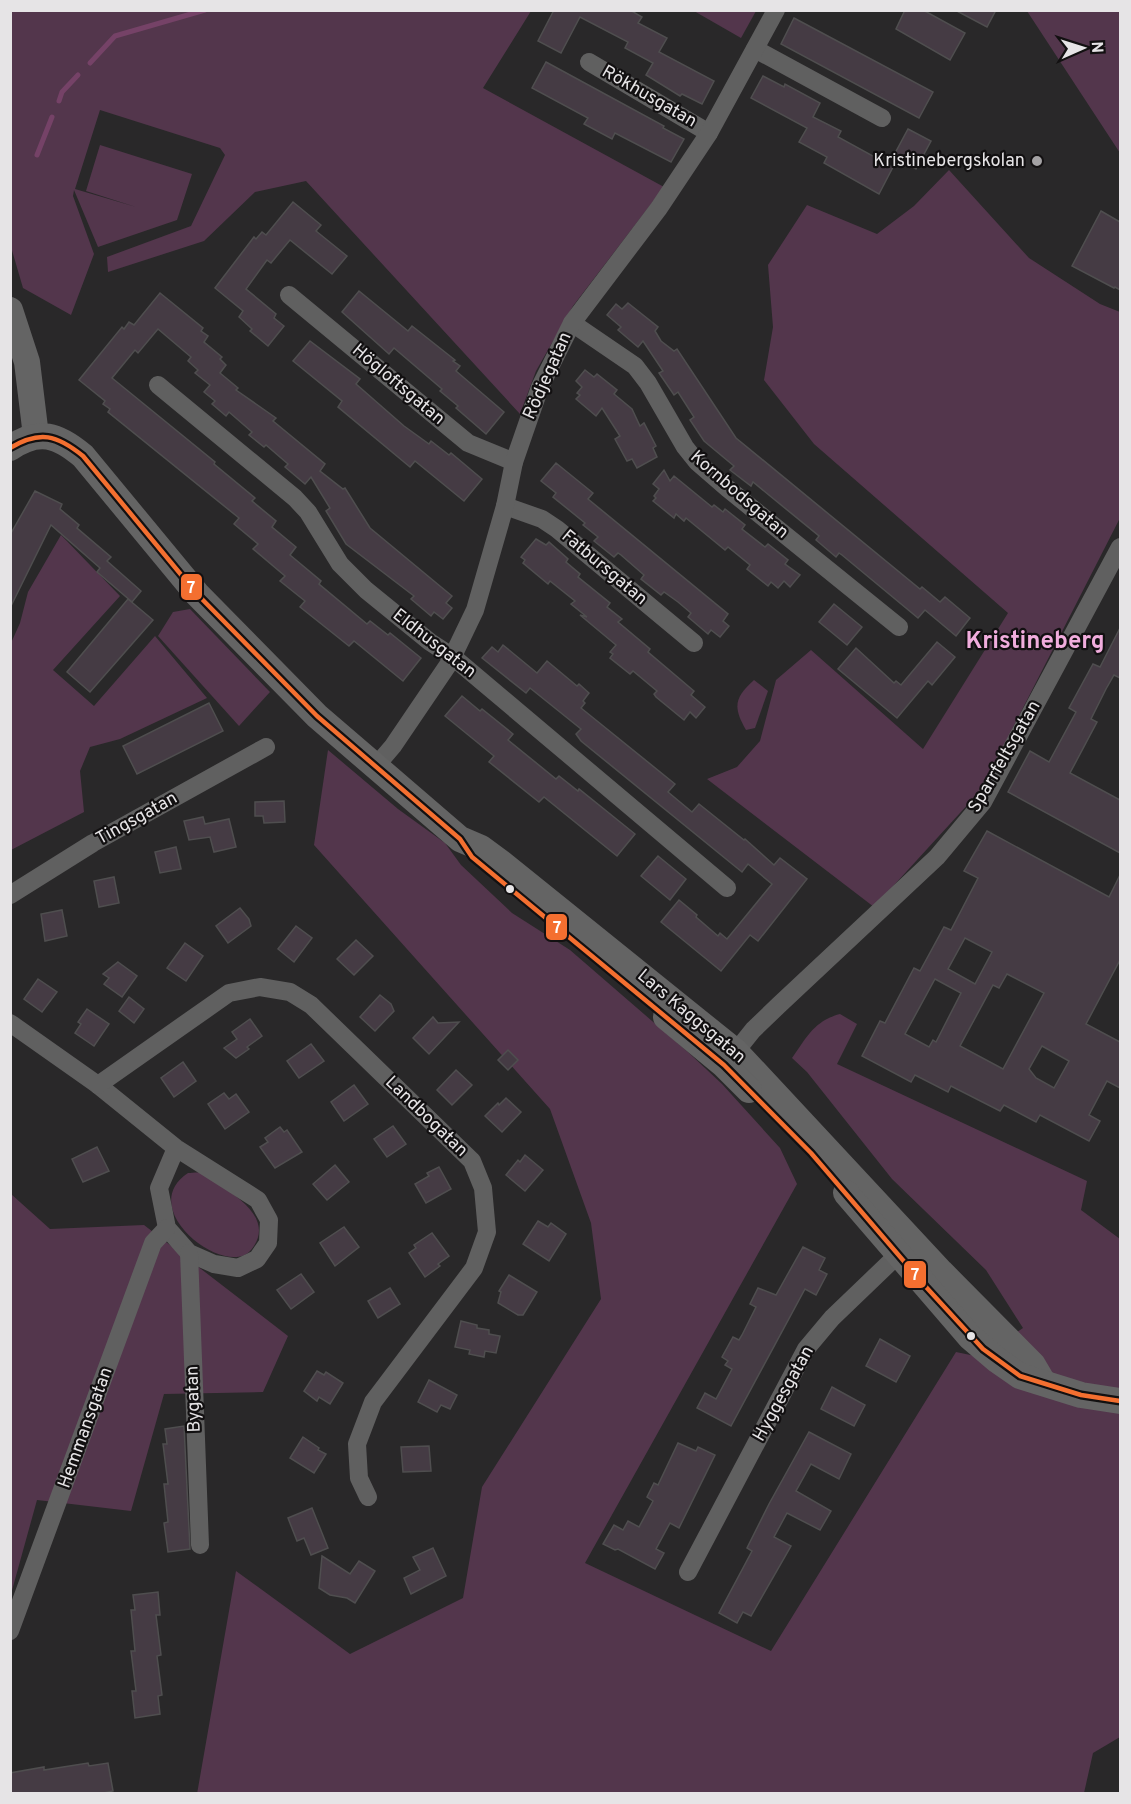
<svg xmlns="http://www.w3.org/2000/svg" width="1131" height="1804" viewBox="0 0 1131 1804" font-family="Overpass,sans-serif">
	<rect width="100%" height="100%" fill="#292829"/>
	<g fill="#53364c">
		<path d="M10 11H531L483 88 664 187 573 306 536 371 520 414 306 181 255 192 204 241 108 272 107 257 191 226 225 155 220 148 100 110 75 189 136 207 86 191 100 145 192 174 177 220 98 247 74 190 73 196 94 254 71 315 23 288 11 247Z"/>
		<path d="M694 11H756L741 38Z"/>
		<path d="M1027 11H1120V153Z"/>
		<path d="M949 170 1029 258 1100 304 1120 312V518L981 790 874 907 707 779 737 767 760 741 776 680 811 650 923 749 1008 613 814 444 764 380 773 327 768 265 807 205 877 234 914 206Z"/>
		<path d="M61 535 120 596 53 670 94 706 155 636 207 698 120 739 90 747 80 771 84 812 11 850V643L20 623 28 592Z"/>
		<path d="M190 609 270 692 239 726 158 636 173 612Z"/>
		<path d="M754 680 768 691 755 728 746 730C733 707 734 698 754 680Z"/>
		<path d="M328 750 398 809 445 843 461 865 512 913 570 950 689 1053 722 1084 780 1148 797 1184 585 1563 771 1651 956 1352 980 1357 1023 1328 986 1270 892 1179 807 1072 792 1058C807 1037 814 1021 840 1014L857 1024 837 1064 1087 1181 1081 1210 1120 1239V1737L1093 1753 1084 1793 197 1794 236 1571 350 1654 463 1598 482 1487 601 1299 591 1223 550 1109 314 845Z"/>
		<path d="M188 1173C192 1173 198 1172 202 1173 208 1175 216 1182 221 1186 242 1199 275 1223 250 1251 225 1278 134 1209 188 1173Z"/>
		<path d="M11 1194 50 1229 144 1225 288 1336 263 1392 164 1394 131 1511 37 1500 11 1594Z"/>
	</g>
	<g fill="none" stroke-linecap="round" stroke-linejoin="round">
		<g stroke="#754267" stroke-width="5">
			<path d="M90 63 115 36 205 10"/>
			<path d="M59 101 62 92 78 75"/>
			<path d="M37 155 52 117"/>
		</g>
	</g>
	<g fill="#453b44" stroke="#4f4e4f" stroke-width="1.5" fill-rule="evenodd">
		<path d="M554 10H630L642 17 638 23 667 38 659 52 714 81 702 104 682 94 680 96 646 75 653 63 625 48 628 42 580 17 561 53 538 41Z"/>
		<path d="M905 10H923L965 33 950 60 896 29Z"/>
		<path d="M955 10H996L987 27Z"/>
		<path d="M794 18 933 92 919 118 781 44Z"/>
		<path d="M546 62 664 126 663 128 684 139 671 162 615 133 612 139 584 124 588 118 532 88Z"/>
		<path d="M763 76 784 87 785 84 820 103 813 117 841 131 838 137 893 167 879 194 824 163 827 157 799 142 807 128 751 98Z"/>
		<path d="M908 129 931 141 916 169 893 157Z"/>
		<path d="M293 202 321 225 316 231 347 256 332 274 290 240 271 263 267 260 246 289 276 314 274 318 284 326 268 346 250 331 252 329 239 317 243 311 215 288 254 237 256 239 262 232 266 235Z"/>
		<path d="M1101 211 1120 222V290L1115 287 1114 288 1072 266Z"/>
		<path d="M359 291 408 331 412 326 455 360 453 361 460 366 456 371 504 412 486 434 456 408 458 406 440 391 442 389 435 383 394 348 389 354 342 312Z"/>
		<path d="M160 293 203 328 201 331 208 336 204 342 222 357 220 359 226 365 220 373 238 388 236 390 276 418 273 421 325 464 320 471 343 489 345 488 370 528 452 596 446 603 452 608 443 619 434 612 431 616 411 599 414 596 346 544 326 511 330 508 311 477 305 484 285 467 288 464 266 445 264 447 249 435 252 432 229 412 226 416 212 404 215 401 204 392 210 385 195 373 198 370 188 361 191 357 158 329 138 353 135 350 112 378 215 462 214 464 255 498 252 501 276 521 272 527 296 547 290 555 321 581 319 584 367 624 370 621 388 635 390 633 421 658 403 681 354 641 349 646 300 607 305 601 280 581 285 576 253 549 258 544 234 524 239 518 108 412 110 409 103 404 105 401 79 380 122 327 124 329 129 322 134 325Z"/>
		<path d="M628 303 658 327 655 331 661 341 674 351 677 349 736 438 920 589 922 587 940 602 945 597 970 618 956 636 925 610 918 618 842 555 839 553 836 557 816 540 819 536 753 482 751 486 730 470 734 466 704 441 690 420 694 417 678 392 674 395 659 373 663 371 643 341 638 347 618 330 621 327 607 315 616 304 622 309Z"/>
		<path d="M310 341 360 379 356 384 404 426 429 444 431 441 449 455 451 453 482 479 464 501 415 461 410 467 338 407 342 401 293 361Z"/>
		<path d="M585 370 594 377 597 374 617 390 614 394 632 409 640 426 644 423 656 446 653 448 657 457 637 468 632 459 627 461 615 439 620 436 602 408 596 416 576 399 580 395 577 393 582 387 576 381Z"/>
		<path d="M556 463 593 493 588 499 728 614 723 621 729 626 720 637 711 630 708 634 688 617 691 613 678 602 664 592 661 595 641 579 644 575 621 555 618 553 614 557 594 541 598 537 583 525 585 523 553 497 556 493 541 481Z"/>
		<path d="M664 470 670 481 674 476 712 507 714 505 723 512 725 509 745 525 742 529 765 547 768 544 788 560 785 564 800 575 790 587 784 581 778 588 771 582 768 586 747 569 750 565 728 547 725 550 686 518 684 521 676 514 674 518 653 501 656 498 654 496 659 489 653 484Z"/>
		<path d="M35 491 62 504 60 509 79 525 77 528 111 557 107 561 141 591 132 602 97 572 100 568 51 525 10 608V535Z"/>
		<path d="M536 539 546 545 549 542 568 559 566 562 580 574 578 577 610 603 607 607 622 619 618 622 650 649 648 652 694 691 691 695 705 707 696 718 690 712 684 720 656 697 654 694 657 691 633 671 630 674 610 658 613 654 610 652 616 645 580 615 587 617 571 604 575 601 550 581 548 584 523 563 525 560 521 557Z"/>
		<path d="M128 599 153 620 90 692 67 672Z"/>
		<path d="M834 604 862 627 847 645 819 622Z"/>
		<path d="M1120 628V678L1114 675 1106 689 1091 719 1097 722 1070 773 1120 800V853L1008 792 1030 751 1049 762 1076 712 1069 708 1093 664 1100 667Z"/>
		<path d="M937 642 955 657 932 685 928 681 897 718 838 669 856 648 894 683 896 681 901 685Z"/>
		<path d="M503 645 537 673 547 661 577 686 579 684 589 693 583 701 585 703 581 708 675 784 668 792 692 812 699 804 744 840 745 839 774 865 780 858 807 879 758 941 750 935 721 971 661 922 679 900 697 915 696 917 718 936 720 933 727 939 772 884 748 864 742 872 581 741 576 734 581 729 530 688 526 693 482 658 492 647 498 652Z"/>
		<path d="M462 696 480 711 482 709 513 734 508 740 556 779 559 776 578 791 579 789 635 834 617 856 544 797 539 802 489 762 494 756 445 716Z"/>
		<path d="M209 703 223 731 137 774 123 746Z"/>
		<path d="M284 801 285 822 264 823 263 816H255V802Z"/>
		<path d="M203 817 205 824 229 819 236 847 214 852 210 837 189 840 184 821Z"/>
		<path d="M987 831 1109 897 1120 875V960L1086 1024 1120 1042V1088L1107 1081 1089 1115 1100 1121 1089 1141 1040 1115 1036 1122 1004 1105 1000 1111 951 1086 948 1092 915 1075 911 1082 862 1056 880 1021 885 1023 914 968 920 971 944 927 951 930 978 878 964 871ZM965 938 992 952 975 984 948 969ZM1007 974 1044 993 1003 1069 960 1046 993 985 999 988ZM935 979 961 993 936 1042 933 1040 929 1047 905 1034ZM1042 1046 1069 1061 1054 1088 1036 1078 1029 1069Z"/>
		<path d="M176 847 181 869 160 873 155 852Z"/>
		<path d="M658 856 686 879 670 900 641 876Z"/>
		<path d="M114 877 119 903 99 907 94 881Z"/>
		<path d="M240 908 249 919 251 926 228 943 216 926Z"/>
		<path d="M62 910 67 936 45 941 41 914Z"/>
		<path d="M296 926 312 938 294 962 278 949Z"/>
		<path d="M356 940 373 956 354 975 337 959Z"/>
		<path d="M185 943 203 956 186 981 167 968Z"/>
		<path d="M118 962 137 976 122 997 104 984 109 978 103 974Z"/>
		<path d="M38 979 57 992 42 1012 24 999Z"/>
		<path d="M380 995 391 1004 394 1011 375 1031 360 1017Z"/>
		<path d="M129 997 144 1009 134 1023 119 1011Z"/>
		<path d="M87 1009 109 1024 94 1046 75 1033 81 1024 78 1022Z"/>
		<path d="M433 1017 438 1023 459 1022 429 1054 413 1038Z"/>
		<path d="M250 1019 262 1036 247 1047 249 1049 236 1058 224 1048 237 1039 232 1032Z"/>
		<path d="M311 1044 324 1061 299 1078 287 1061Z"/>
		<path d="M508 1050 518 1060 508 1070 498 1060Z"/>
		<path d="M183 1062 196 1081 174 1097 161 1078Z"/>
		<path d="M456 1070 472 1085 452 1105 437 1090Z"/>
		<path d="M354 1085 368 1104 344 1121 331 1102Z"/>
		<path d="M224 1093 229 1099 236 1094 249 1112 225 1129 208 1104Z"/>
		<path d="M506 1098 521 1112 502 1132 485 1116 498 1103 499 1105Z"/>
		<path d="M393 1126 406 1144 387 1157 374 1139Z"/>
		<path d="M280 1127 284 1132 287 1130 302 1152 275 1168 260 1147 268 1142 265 1138Z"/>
		<path d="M97 1147 109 1171 83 1182 72 1159Z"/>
		<path d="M525 1155 543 1170 525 1191 506 1175 518 1160 520 1162Z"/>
		<path d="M335 1165 349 1182 327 1200 313 1184Z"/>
		<path d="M439 1167 451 1189 426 1203 415 1184 429 1176 427 1173Z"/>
		<path d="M538 1221 548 1227 551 1223 566 1234 549 1261 523 1244Z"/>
		<path d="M344 1227 359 1247 335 1266 320 1243Z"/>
		<path d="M432 1233 449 1256 438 1264 440 1266 425 1277 409 1253 416 1248 414 1245Z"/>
		<path d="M803 1247 825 1258 819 1270 827 1274 816 1295 805 1289 731 1426 697 1408 705 1393 716 1399 732 1369 725 1365 728 1361 722 1357 733 1337 739 1340 742 1335 756 1307 750 1304 758 1288 776 1295Z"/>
		<path d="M301 1274 314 1292 291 1309 277 1290Z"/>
		<path d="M509 1275 537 1292 523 1315H518L498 1303 501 1292 499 1291Z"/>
		<path d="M390 1288 400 1304 378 1318 368 1301Z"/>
		<path d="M461 1321 477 1325V1328L489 1330V1334L500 1336 496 1353 485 1351 484 1357 469 1354 470 1350 455 1347Z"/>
		<path d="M880 1339 910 1356 896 1382 866 1366Z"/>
		<path d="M317 1371 324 1375 326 1372 343 1383 330 1404 319 1397 317 1401 304 1391Z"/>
		<path d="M429 1380 457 1395 450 1409 441 1405 437 1412 418 1402Z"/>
		<path d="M832 1387 865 1405 854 1426 821 1409Z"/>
		<path d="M184 1426 190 1549 168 1552 164 1523 168 1522 164 1484H168L163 1444H167L165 1429Z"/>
		<path d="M809 1432 851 1454 839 1479 811 1464 796 1491 831 1511 820 1530 787 1513 774 1537 791 1546 751 1616 743 1612 737 1623 719 1613 752 1551 747 1548 769 1504Z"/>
		<path d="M303 1437 319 1448 318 1450 326 1454 314 1473 290 1458Z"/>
		<path d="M678 1443 696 1451 698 1447 715 1455 679 1528 670 1523 656 1549 664 1553 655 1569 618 1549 615 1550 603 1544 614 1525 623 1530 628 1521 639 1527 653 1501 647 1497 654 1483 658 1485Z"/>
		<path d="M429 1446 431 1471 403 1472 401 1447Z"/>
		<path d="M312 1508 328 1548 311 1555 304 1538 297 1541 288 1518Z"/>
		<path d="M433 1548 446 1576 411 1594 404 1578 420 1570 413 1557Z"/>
		<path d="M322 1556 350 1574 359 1561 375 1571 355 1603 347 1598 330 1595 319 1588Z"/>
		<path d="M158 1592 160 1615H156L161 1655 157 1656 162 1695 158 1696 160 1714 135 1718 132 1691H136L131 1651H135L131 1610H135L133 1595Z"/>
		<path d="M88 1763 89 1766 108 1763 113 1791 99 1794H10V1773L44 1767V1770Z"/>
	</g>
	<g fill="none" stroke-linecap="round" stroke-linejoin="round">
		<g stroke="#606060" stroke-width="18">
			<path d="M755 49 882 118"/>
			<path d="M589 62 709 133"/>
			<path d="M289 295 468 443 514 462"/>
			<path d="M572 323 635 366 648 383 685 447 697 462 727 488 899 627"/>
			<path d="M158 385 295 498 308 512 340 564 366 590 430 642 453 657 727 888"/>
			<path d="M505 506 542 519 557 529 694 643"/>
			<path d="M375 767 393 746 450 662 475 610 505 506 514 462 540 387 572 323 659 208 709 133 776 10"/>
			<path d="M10 895 93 843 266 747"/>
			<path d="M10 1023 98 1085 176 1148 258 1200 269 1220 268 1243 257 1259 238 1268 214 1264 189 1253 167 1228 159 1188 176 1148"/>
			<path d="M729 1060 753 1030 780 1004 937 857 983 802 1120 547"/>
			<path d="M98 1085 229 993 260 987 290 992 311 1005 472 1161 483 1188 487 1232 474 1268 373 1402 357 1444 359 1478 368 1497"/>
			<path d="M189 1253 200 1545"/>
			<path d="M688 1572 806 1349 832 1318 907 1246"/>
			<path d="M10 1631 153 1243 167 1228"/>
		</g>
		<g stroke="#646464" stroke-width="26">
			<path d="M10 310 27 362 36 436"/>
			<path d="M10 448C39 428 58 435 83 456L197 594 317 716 460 839 481 848 500 862 736 1052 941 1272 1033 1365 1043 1382"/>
			<path d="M666 1017 724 1065 749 1090"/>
			<path d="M846 1193 970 1337 997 1360 1020 1376 1081 1395 1120 1401"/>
		</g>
		<defs>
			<path id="bus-1" d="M10 448C40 430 57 435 83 456L197 594 317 716 460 839 472 857 724 1065 811 1153 926 1287 983 1349 1020 1376 1081 1395 1120 1401"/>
		</defs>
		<use href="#bus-1" stroke="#121011" stroke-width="9"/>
		<use href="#bus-1" stroke="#f46f30" stroke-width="4.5"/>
	</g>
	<circle fill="#a4a2a4" stroke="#121011" stroke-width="2" cx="1037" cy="161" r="6"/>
	<g fill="#e6e4e6" stroke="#121011" stroke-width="2">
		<circle cx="510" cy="889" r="5"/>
		<circle cx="971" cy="1336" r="5"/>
	</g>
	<g text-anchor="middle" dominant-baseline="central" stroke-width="4.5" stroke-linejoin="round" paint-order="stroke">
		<g font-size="18" fill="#e6e4e6" stroke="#121011">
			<text transform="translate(649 97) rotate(30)">Rökhusgatan</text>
			<text transform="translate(548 376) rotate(-66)">Rödjegatan</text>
			<text transform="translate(398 385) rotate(40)">Högloftsgatan</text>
			<text transform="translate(739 495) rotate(41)">Kornbodsgatan</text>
			<text transform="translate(604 568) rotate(40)">Fatbursgatan</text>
			<text transform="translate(434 644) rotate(38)">Eldhusgatan</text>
			<text transform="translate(1005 757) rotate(-60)">Sparrfeltsgatan</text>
			<text transform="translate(137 819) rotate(-29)">Tingsgatan</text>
			<text transform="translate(691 1017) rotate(40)">Lars Kaggsgatan</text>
			<text transform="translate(426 1117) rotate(44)">Landbogatan</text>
			<text transform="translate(784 1394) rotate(-61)">Hyggesgatan</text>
			<text transform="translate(194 1399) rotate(-92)">Bygatan</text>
			<text transform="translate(86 1428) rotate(-70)">Hemmansgatan</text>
		</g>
		<g font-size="18" fill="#e6e4e6" stroke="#121011" text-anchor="end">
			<text x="1025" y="161">Kristinebergskolan</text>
		</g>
		<g font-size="24" font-weight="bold" fill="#f1addd" stroke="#121011">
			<text x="1035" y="642">Kristineberg</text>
		</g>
	</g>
	<g stroke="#121011" stroke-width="2">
		<rect x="180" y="573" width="23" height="28" rx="6" fill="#f46f30"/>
		<rect x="545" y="913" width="23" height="28" rx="6" fill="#f46f30"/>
		<rect x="903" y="1260" width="24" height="29" rx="6" fill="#f46f30"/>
	</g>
	<g font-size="16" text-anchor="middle" font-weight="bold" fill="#fff">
		<text x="191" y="593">7</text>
		<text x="557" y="933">7</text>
		<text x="915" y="1280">7</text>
	</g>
	<rect width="1131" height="1804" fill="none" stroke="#e6e4e6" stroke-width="24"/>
	<g transform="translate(1083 48) rotate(87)" stroke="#121011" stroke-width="4.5" paint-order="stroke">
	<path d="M0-4.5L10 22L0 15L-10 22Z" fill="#e6e4e6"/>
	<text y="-9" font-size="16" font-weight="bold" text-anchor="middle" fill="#e6e4e6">N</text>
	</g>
</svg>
